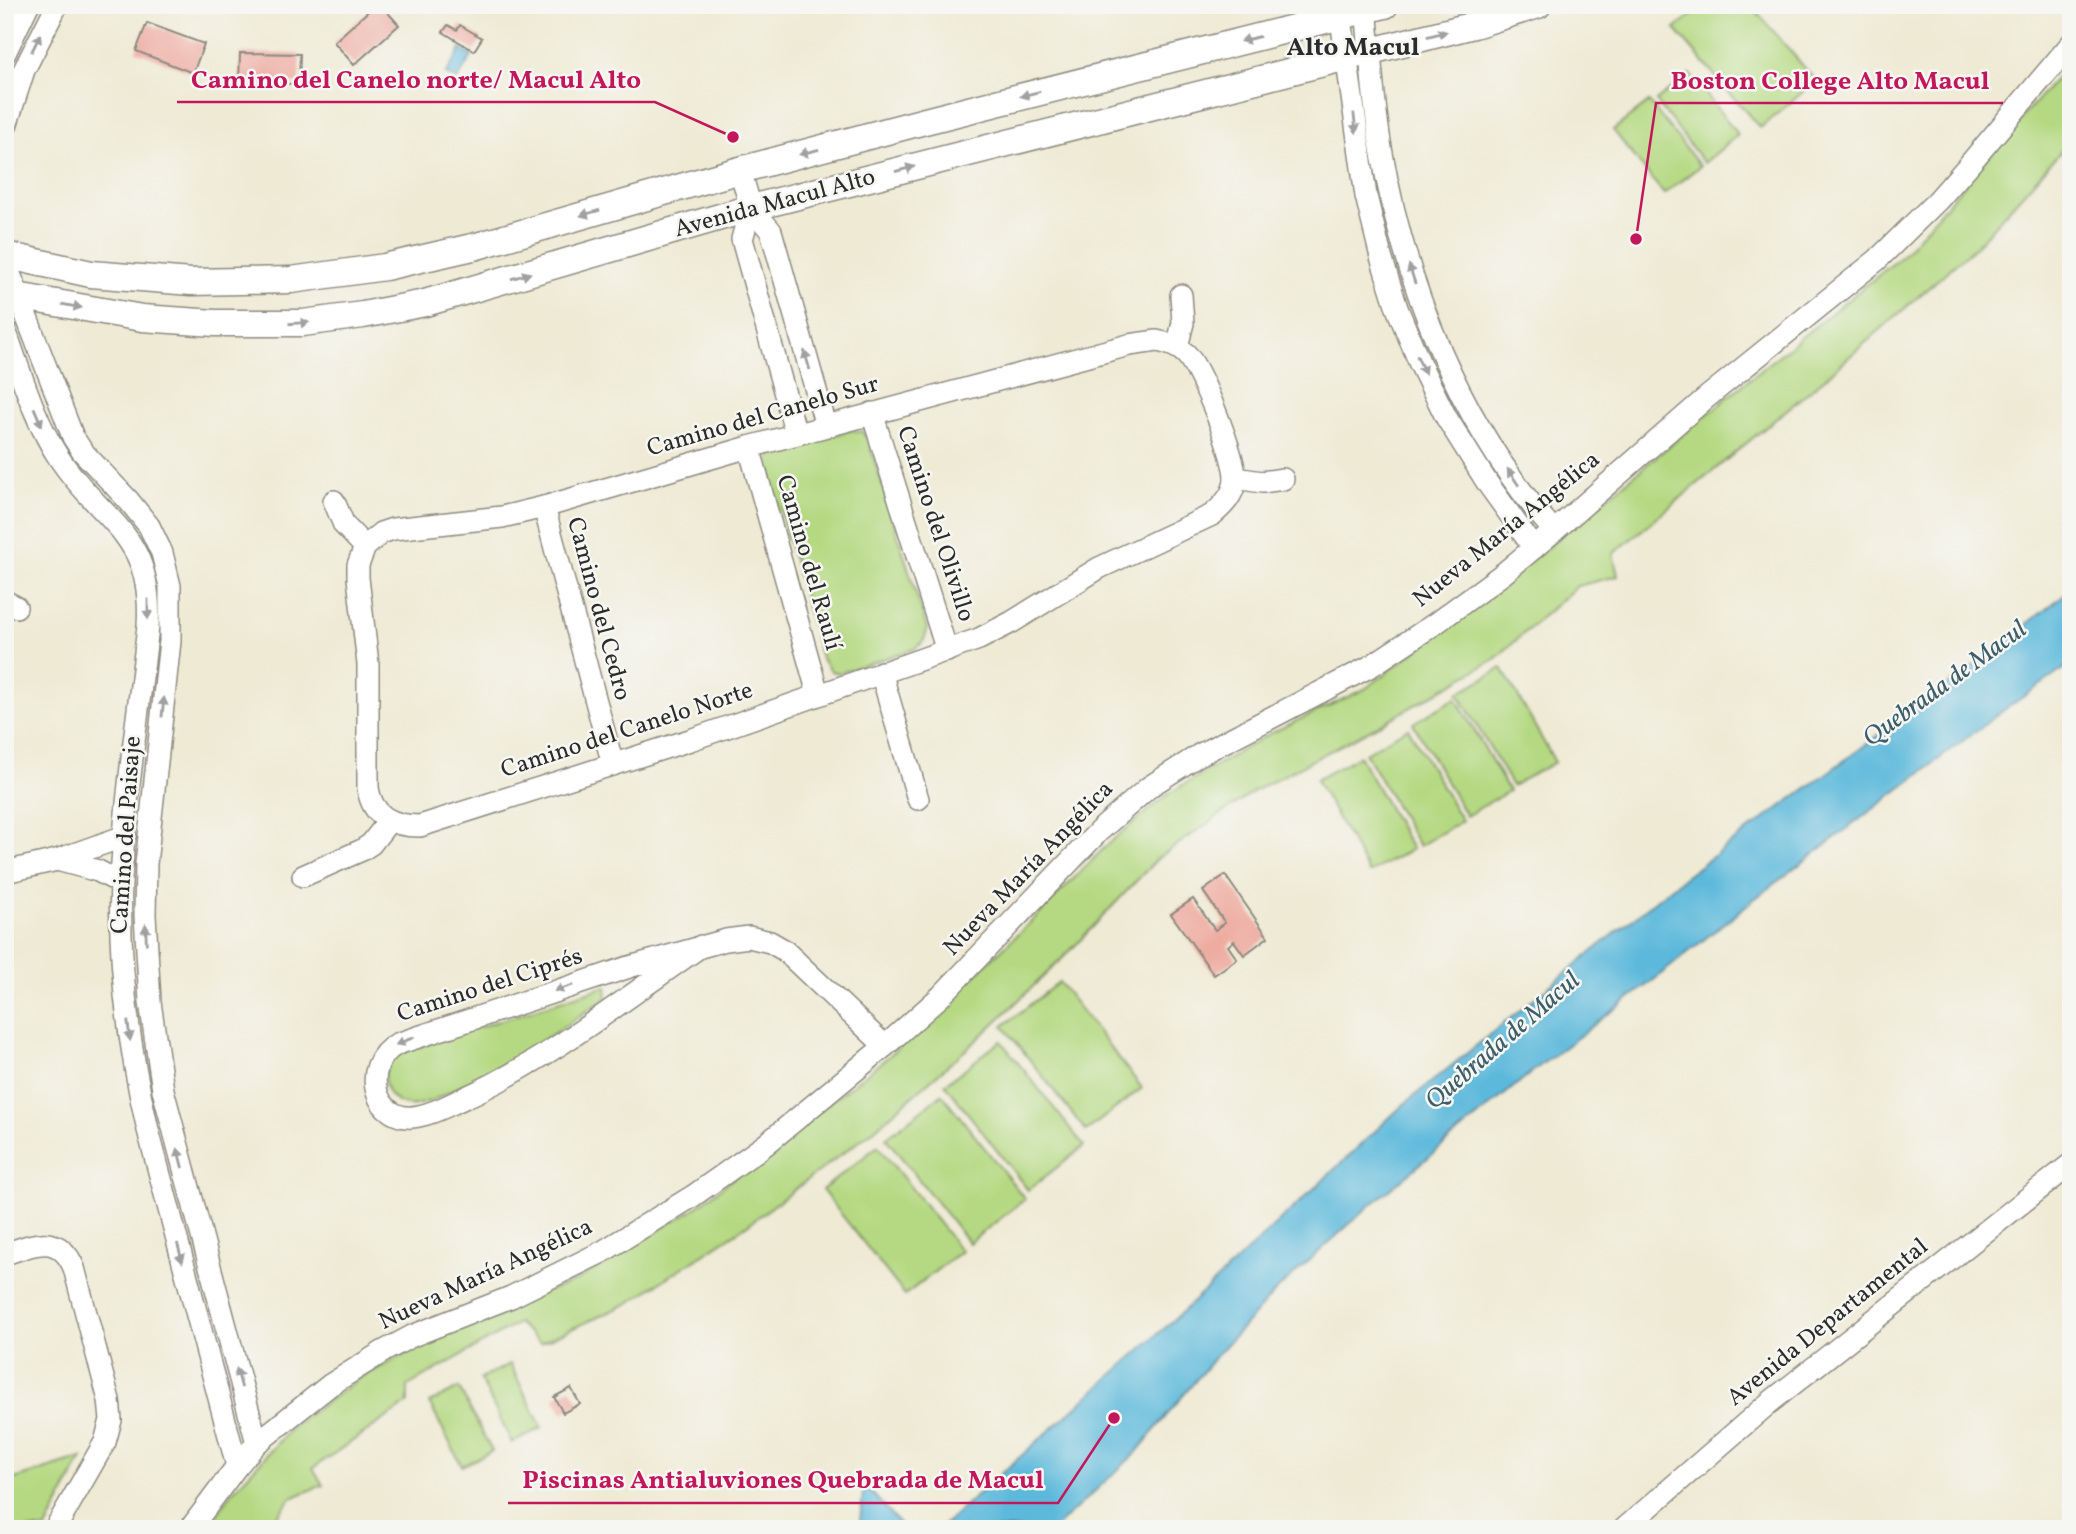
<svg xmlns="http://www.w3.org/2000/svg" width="2076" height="1534" viewBox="0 0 2076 1534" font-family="Vollkorn,serif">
	<rect width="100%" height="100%" fill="#f6f6f2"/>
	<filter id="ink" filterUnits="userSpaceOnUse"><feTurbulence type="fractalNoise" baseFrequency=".0143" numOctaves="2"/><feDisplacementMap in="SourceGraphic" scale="14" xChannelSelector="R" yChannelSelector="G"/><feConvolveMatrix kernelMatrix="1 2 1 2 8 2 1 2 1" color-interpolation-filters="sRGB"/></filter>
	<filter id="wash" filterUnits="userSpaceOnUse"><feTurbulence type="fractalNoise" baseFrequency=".00686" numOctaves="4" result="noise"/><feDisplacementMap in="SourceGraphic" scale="28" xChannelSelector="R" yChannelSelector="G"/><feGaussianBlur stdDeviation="1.57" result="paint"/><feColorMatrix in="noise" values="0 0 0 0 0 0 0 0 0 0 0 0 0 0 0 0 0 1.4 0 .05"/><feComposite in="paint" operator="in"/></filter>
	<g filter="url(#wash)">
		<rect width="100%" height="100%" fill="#efead4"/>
		<g fill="#b5d982" stroke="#708256" stroke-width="2">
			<path d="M1704 5H1751L1816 81 1760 128 1675 29Z"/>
			<path d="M2071 61V140L1974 248 1825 378 1613 554 1618 576 1577 586 1495 659 1390 719 1256 790 1158 858 1068 953 977 1040 870 1133 746 1226 627 1304 540 1343 518 1323 408 1386V1403L313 1468 323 1485 291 1498 268 1529H207L234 1490 294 1425 361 1377 469 1322 577 1280 694 1209 889 1056 1038 915 1110 842 1171 792 1271 733 1365 689 1491 594 1763 368 1901 257Z"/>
			<path d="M1690 74 1738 135 1704 163 1656 101Z"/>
			<path d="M1649 102 1700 166 1664 194 1613 130Z"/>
			<path d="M852 430 863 432 869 443 927 628C926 639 923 643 914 649L839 673 831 671 821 658 769 470V459L775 452Z"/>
			<path d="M1502 668 1555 762 1512 786 1458 693Z"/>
			<path d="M1456 698 1509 791 1466 816 1413 723Z"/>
			<path d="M1408 728 1462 821 1419 846 1365 753Z"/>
			<path d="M1359 756 1412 849 1369 873 1316 780Z"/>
			<path d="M1059 982 1142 1088 1086 1131 1003 1026Z"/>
			<path d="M606 986 607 997C558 1031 511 1065 456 1089 444 1095 430 1103 416 1105 392 1109 377 1084 389 1063 392 1058 400 1054 406 1051Z"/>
			<path d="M1001 1041 1084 1146 1028 1190 945 1084Z"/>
			<path d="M942 1094 1025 1199 969 1243 886 1138Z"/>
			<path d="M878 1146 961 1251 905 1295 822 1190Z"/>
			<path d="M510 1364 542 1428 512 1443 480 1379Z"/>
			<path d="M459 1388 492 1451 462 1466 429 1403Z"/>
			<path d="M82 1458 46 1529H5V1482Z"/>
		</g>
		<g fill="#5db9db" stroke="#447283" stroke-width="2">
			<path d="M461 49 472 56 457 80 446 74Z"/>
			<path d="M2071 589V664L2001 712 1753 900 1655 979 1533 1071 1366 1209 1277 1290 1214 1358 1136 1453 1054 1529H939L1177 1317 1403 1105 1682 879 1990 654Z"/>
			<path d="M864 1484 904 1529H859Z"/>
		</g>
		<g id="blocks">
			<g fill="#eeaca1">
				<path d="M375 5H381L399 25 354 65 334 42Z"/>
				<path d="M147 23 204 44 193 73 136 51Z"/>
				<path d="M448 25 457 30 460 25 482 38 474 51 443 32Z"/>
				<path d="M240 53 300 54 299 84 239 83Z"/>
				<path d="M1225 875 1268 937 1244 955 1234 941 1228 946 1237 959 1214 975 1171 914 1193 899 1215 930 1225 923 1203 891Z"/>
				<path d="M571 1388 580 1404 563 1413 554 1397Z"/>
			</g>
		</g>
	</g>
	<g filter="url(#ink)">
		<use href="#blocks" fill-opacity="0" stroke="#8d8a80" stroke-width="2"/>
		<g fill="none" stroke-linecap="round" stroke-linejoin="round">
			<defs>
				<g id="minor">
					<path d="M1339 5 1366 196 1381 257 1397 308 1420 364 1446 417 1488 484 1534 548"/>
					<path d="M1366 5C1370 53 1373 101 1381 148 1405 287 1460 425 1554 531"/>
					<path d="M5 53 28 5"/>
					<path d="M5 129 24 70 57 5"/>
					<path d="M740 170 751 208 771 231 826 426"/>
					<path d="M751 208 742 239 796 434"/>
					<path d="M5 261 73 437 82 451 129 501 149 526 162 553 170 586V641L146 864 145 915 150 1002 163 1090 257 1443"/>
					<path d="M5 330C21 373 34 420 59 458 102 523 154 533 148 626 139 710 125 796 121 881 118 965 129 1049 148 1130L237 1466"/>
					<path d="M1157 341C1168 343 1178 346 1186 354 1201 369 1237 460 1235 480 1234 495 1223 506 1212 515L1099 568 1012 622 979 639 690 740 420 826C393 826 372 817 368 788V664L358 578V565L365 547 381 533 393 529 502 517 544 507 749 447 1129 345Z"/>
					<path d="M1177 347 1183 323 1181 295"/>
					<path d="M872 413 947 651"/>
					<path d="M749 447 818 694"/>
					<path d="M1235 478 1262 482 1283 479"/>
					<path d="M334 501 344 525 365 547"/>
					<path d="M544 507 613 765"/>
					<path d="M5 601 16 607"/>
					<path d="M881 672 918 799"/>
					<path d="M57 860 98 871 121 883"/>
					<path d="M5 872 57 860 125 836"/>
					<path d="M303 876 362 850 371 844 389 821"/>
					<path d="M701 946C624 999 549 1060 464 1098 449 1105 435 1113 419 1116 375 1126 358 1066 397 1044L629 967 726 940 749 937 770 942 784 950 885 1046"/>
					<path d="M5 1254C34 1244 59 1232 74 1268L109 1400 111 1420 105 1442 55 1529"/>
					<path d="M190 1529 237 1466 257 1443 330 1385 384 1351 412 1336 511 1297 602 1252 693 1196 765 1145 885 1046 941 996 1099 831 1149 787 1199 755 1371 666 1436 623 1504 573 1554 531 1706 398 1877 260 1938 200 1967 167 2071 44"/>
					<path d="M1624 1529 1769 1403 2071 1164"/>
				</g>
				<g id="tertiary">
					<path d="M5 255 91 274 191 282 291 280 385 267 477 246 740 170 925 121 1385 5"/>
					<path d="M5 294 142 318 215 323H303L363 315 425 303 751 208 1474 25 1538 5"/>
				</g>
			</defs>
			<use href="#minor" stroke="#8d8a80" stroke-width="24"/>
			<use href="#tertiary" stroke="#8d8a80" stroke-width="29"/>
			<use href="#minor" stroke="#fff" stroke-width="21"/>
			<use href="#tertiary" stroke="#fff" stroke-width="26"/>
		</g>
		<defs><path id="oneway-solid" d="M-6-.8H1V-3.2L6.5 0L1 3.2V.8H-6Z" transform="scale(1.75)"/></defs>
		<g fill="#a0a0a0">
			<use href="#oneway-solid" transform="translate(1437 34) rotate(-14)"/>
			<use href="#oneway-solid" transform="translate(1250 39) rotate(166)"/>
			<use href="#oneway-solid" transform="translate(36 43) rotate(-64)"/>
			<use href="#oneway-solid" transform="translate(1030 94) rotate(166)"/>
			<use href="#oneway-solid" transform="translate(1355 123) rotate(83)"/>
			<use href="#oneway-solid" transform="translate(809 152) rotate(165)"/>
			<use href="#oneway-solid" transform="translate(905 169) rotate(-15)"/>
			<use href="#oneway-solid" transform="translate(590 213) rotate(164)"/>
			<use href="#oneway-solid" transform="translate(1412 274) rotate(-108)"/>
			<use href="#oneway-solid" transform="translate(521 276) rotate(-16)"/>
			<use href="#oneway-solid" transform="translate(72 306) rotate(10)"/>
			<use href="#oneway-solid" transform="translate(299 323) rotate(-4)"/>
			<use href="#oneway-solid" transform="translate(807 360) rotate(-106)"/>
			<use href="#oneway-solid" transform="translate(1421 365) rotate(66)"/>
			<use href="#oneway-solid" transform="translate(38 417) rotate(67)"/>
			<use href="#oneway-solid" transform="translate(1513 477) rotate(-124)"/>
			<use href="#oneway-solid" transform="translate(148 609) rotate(90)"/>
			<use href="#oneway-solid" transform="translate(163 707) rotate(-84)"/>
			<use href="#oneway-solid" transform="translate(146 934) rotate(-92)"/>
			<use href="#oneway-solid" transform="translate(564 988) rotate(162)"/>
			<use href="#oneway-solid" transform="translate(129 1031) rotate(83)"/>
			<use href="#oneway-solid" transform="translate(405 1041) rotate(158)"/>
			<use href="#oneway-solid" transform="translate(180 1158) rotate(-104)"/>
			<use href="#oneway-solid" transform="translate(180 1253) rotate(75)"/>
			<use href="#oneway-solid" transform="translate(239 1378) rotate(-105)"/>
		</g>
	</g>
	<g text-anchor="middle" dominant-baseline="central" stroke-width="5" stroke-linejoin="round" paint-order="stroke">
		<g font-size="24" fill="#2b2b2b" stroke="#f6f6f2">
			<text transform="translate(775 204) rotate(-15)">Avenida Macul Alto</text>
			<text transform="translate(763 417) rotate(-16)">Camino del Canelo Sur</text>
			<text transform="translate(935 524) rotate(72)">Camino del Olivillo</text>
			<text transform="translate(1507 530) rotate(-39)">Nueva María Angélica</text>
			<text transform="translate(808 563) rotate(74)">Camino del Raulí</text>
			<text transform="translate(598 609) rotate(75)">Camino del Cedro</text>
			<text transform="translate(627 731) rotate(-18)">Camino del Canelo Norte</text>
			<text transform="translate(127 835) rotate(-86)">Camino del Paisaje</text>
			<text transform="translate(1029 869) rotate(-46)">Nueva María Angélica</text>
			<text transform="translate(490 986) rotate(-18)">Camino del Ciprés</text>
			<text transform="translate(486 1275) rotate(-25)">Nueva María Angélica</text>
			<text transform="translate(1828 1323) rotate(-39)">Avenida Departamental</text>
		</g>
		<g font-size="26" font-weight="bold" fill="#2b2b2b" stroke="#f6f6f2">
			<text x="1353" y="48">Alto Macul</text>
		</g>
		<g font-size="26" font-style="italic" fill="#3c5d69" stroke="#f6f6f2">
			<text transform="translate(1945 684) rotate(-36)">Quebrada de Macul</text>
			<text transform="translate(1503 1041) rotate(-41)">Quebrada de Macul</text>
		</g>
	</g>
	<path fill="none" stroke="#c2185b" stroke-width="2.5" d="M733 137L655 102H177M1636 239L1656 103H2003M1114 1418L1058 1503H508"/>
	<g fill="#c2185b" stroke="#f6f6f2" stroke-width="2.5">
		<circle cx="733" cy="137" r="7"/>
		<circle cx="1636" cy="239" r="7"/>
		<circle cx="1114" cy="1418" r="7"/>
	</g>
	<g font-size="26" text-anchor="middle" font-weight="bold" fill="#c2185b" stroke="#f6f6f2" stroke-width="5" stroke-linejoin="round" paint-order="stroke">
		<text x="416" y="88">Camino del Canelo norte/ Macul Alto</text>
		<text x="1830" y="89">Boston College Alto Macul</text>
		<text x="783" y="1488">Piscinas Antialuviones Quebrada de Macul</text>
	</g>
	<rect width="2076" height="1534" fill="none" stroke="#f6f6f2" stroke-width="28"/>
</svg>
